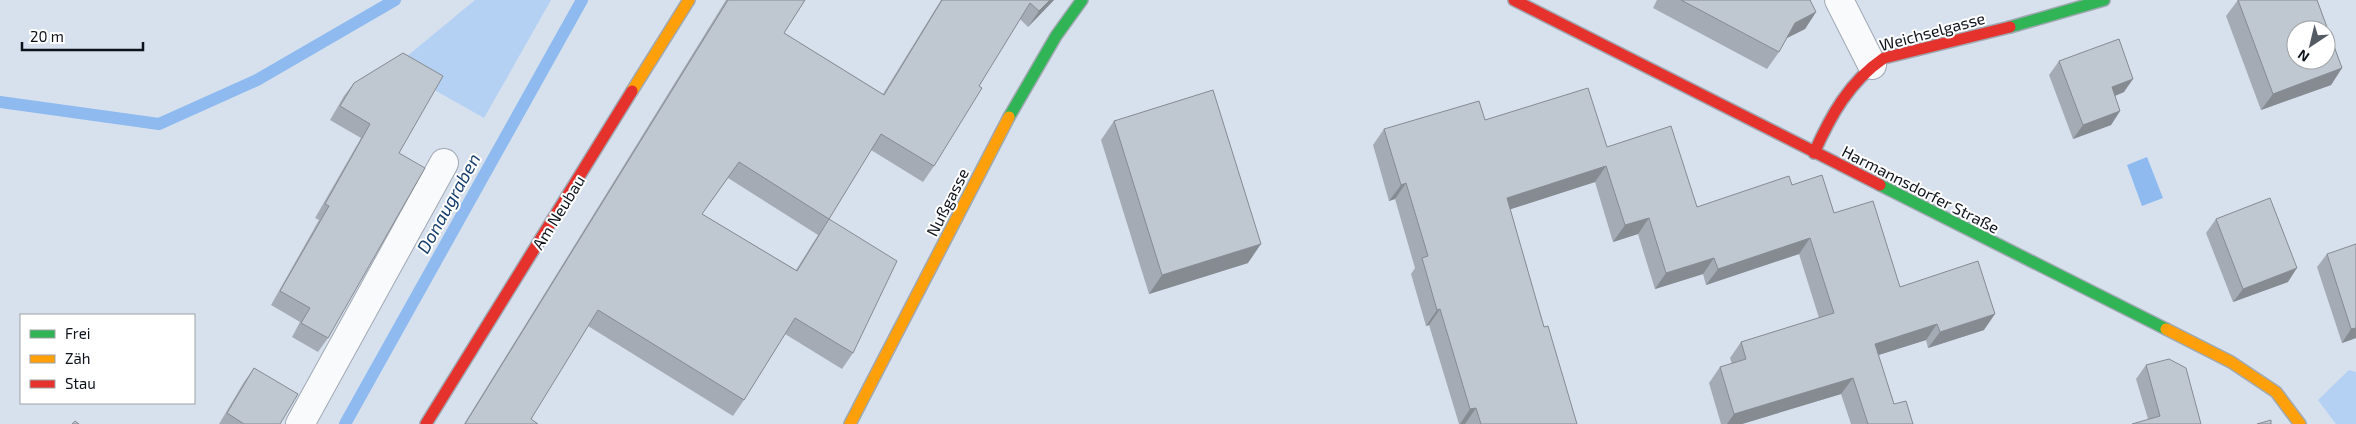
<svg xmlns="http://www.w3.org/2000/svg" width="2356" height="424" viewBox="0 0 2356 424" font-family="'Exo 2',sans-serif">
	<rect width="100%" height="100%" fill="#d7e1ee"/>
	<g fill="#b4d0f3">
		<path d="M475 0H551L484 118 394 67Z"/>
		<path d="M2349 370 2356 372V424H2336L2318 400Z"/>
	</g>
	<path fill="#8ebaef" d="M2147 157 2163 198 2142 206 2127 165Z"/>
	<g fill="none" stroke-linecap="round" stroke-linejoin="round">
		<g stroke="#8ebaef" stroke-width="12">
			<path d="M0 102 159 124 257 80 395 0"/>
			<path d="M345 424 582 0"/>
		</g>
		<defs>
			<g id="street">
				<path d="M1839 0 1872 65"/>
				<path d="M300 424 444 163"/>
			</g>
			<g id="fast">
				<path d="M2010 27 2104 0"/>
				<path d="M1009 117 1056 36 1082 0"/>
				<path d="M1880 185 2166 329"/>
			</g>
			<g id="slow">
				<path d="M632 91 689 0"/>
				<path d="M2166 329 2231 362 2276 392 2300 424"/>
				<path d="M850 424 1009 117"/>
			</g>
			<g id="jam">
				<path d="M1514 0 1880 185"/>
				<path d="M1814 153C1831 115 1849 82 1884 58L2010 27"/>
				<path d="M426 424 632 91"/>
			</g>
		</defs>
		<use href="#street" stroke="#a0a8b2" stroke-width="30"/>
		<use href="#fast" stroke="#a0a8b2" stroke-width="14"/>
		<use href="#slow" stroke="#a0a8b2" stroke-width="14"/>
		<use href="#jam" stroke="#a0a8b2" stroke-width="14"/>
		<use href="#street" stroke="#f9fafc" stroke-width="28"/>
		<use href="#fast" stroke="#30b455" stroke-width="11"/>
		<use href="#slow" stroke="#ff9f0a" stroke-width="11"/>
		<use href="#jam" stroke="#e5322d" stroke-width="11"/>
	</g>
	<g fill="#a4abb4" fill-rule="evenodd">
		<path d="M726 0H805L784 33 883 94 941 0H1054L1028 27 1020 19 979 86 934 166 923 182 871 150 829 219 853 353 842 369 785 334 744 400 733 416 588 326 531 419 538 424H464ZM728 178 818 235 796 270 702 214Z"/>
		<path d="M1657 0H1810L1816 12 1805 29 1787 38 1779 52 1767 69 1653 8Z"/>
		<path d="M2238 0H2317L2342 68 2331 85 2261 110 2226 16Z"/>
		<path d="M2059 61 2124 92 2115 96 2120 111 2111 125 2073 139 2049 75Z"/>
		<path d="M354 83 399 153 328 338 318 352 292 337 300 322 271 305 319 220 315 218 361 138 330 120 344 96Z"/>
		<path d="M1485 120 1607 147 1697 207 1792 185 1834 213 1900 287 1984 330 1928 348 1926 340 1878 355 1894 404 1913 424H1851L1841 394 1742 424H1721L1709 383 1720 367 1732 364 1730 358 1741 342 1819 318 1799 254 1706 285 1703 274 1655 289 1638 234 1613 242 1595 182 1510 209 1544 327 1577 424H1459L1429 325 1426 326 1411 274 1415 268 1395 199 1389 201 1373 145 1384 129Z"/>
		<path d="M1114 121 1248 263 1149 294 1101 140Z"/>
		<path d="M2216 219 2288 282 2233 302 2206 233Z"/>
		<path d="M2327 254 2356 338 2342 343 2317 267Z"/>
		<path d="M2146 365 2201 424 2148 419 2136 379Z"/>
		<path d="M254 368 280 424H219L244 382Z"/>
	</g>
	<g fill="#868b92">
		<path d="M1050 0H1054L1028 27 1039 11Z"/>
		<path d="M1816 12 1805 29 1783 40 1795 23Z"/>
		<path d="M2342 68 2331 85 2261 110 2273 94Z"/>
		<path d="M2133 79 2124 92 2102 101 2112 87Z"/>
		<path d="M2120 111 2111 125 2073 139 2083 125Z"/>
		<path d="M1606 166 1595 182 1496 214 1507 198Z"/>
		<path d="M1406 183 1395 199 1389 201 1401 185Z"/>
		<path d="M1649 218 1638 234 1613 242 1625 225Z"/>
		<path d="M1810 238 1799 254 1706 285 1718 269Z"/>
		<path d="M1261 244 1248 263 1149 294 1162 275Z"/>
		<path d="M1714 258 1703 274 1655 289 1666 273Z"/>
		<path d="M2297 268 2288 282 2233 302 2243 289Z"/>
		<path d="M1440 309 1429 325 1426 326 1437 310Z"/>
		<path d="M1995 314 1984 330 1928 348 1940 332Z"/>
		<path d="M1937 324 1926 340 1863 360 1875 344Z"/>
		<path d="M2356 328V338L2342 343 2351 329Z"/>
		<path d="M1853 378 1841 394 1742 424H1727L1734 414Z"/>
		<path d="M1476 408 1465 424H1460L1470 409Z"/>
	</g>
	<g fill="#bfc7d1" stroke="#868b92" fill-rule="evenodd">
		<path d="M728 0H805L784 33 884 95 942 0H1050L1039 11 1030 3 979 86 982 88 934 166 881 134 829 219 897 261 853 353 795 318 744 400 598 310 531 419 538 424H465ZM739 162 829 219 797 271 702 214Z"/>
		<path d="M1681 0H1810L1816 12 1795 23 1779 52Z"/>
		<path d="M2238 0H2317L2342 68 2273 94ZM2296 30H2326V60H2296Z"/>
		<path d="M2119 39 2133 79 2112 87 2120 111 2083 125 2059 61Z"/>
		<path d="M403 53 443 76 399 153 425 168 328 338 301 323 310 308 280 291 329 206 325 204 370 124 340 106 354 83Z"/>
		<path d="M1588 88 1607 147 1671 126 1697 207 1789 176 1792 185 1822 175 1834 213 1873 201 1900 287 1978 261 1995 314 1940 332 1937 324 1875 344 1894 404 1906 401 1913 424H1868L1853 378 1734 414 1720 367 1746 359 1741 342 1834 313 1810 238 1718 269 1714 258 1666 273 1649 218 1625 225 1606 166 1507 198 1544 327 1548 326 1577 424H1481L1476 408 1470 409 1440 309 1437 310 1422 258 1428 256 1406 183 1401 185 1384 129 1479 101 1485 120Z"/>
		<path d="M1213 90 1261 244 1162 275 1114 121Z"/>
		<path d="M2270 198 2297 268 2243 289 2216 219Z"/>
		<path d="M2356 244V328L2351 329 2327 254Z"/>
		<path d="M2169 359 2186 368 2201 424H2132L2160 416 2146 365Z"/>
		<path d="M254 368 298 394 280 424H244L227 413Z"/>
		<path d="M2271 420V424H2257Z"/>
		<path d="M75 421 79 424H72Z"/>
	</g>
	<g text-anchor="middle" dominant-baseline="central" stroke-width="4" stroke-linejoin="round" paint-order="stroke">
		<g font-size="16" fill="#0d131b" stroke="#fff">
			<text transform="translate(1932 31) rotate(-15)">Weichselgasse</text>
			<text transform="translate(1921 189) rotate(27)">Harmannsdorfer Straße</text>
			<text transform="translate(947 202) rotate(-63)">Nußgasse</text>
			<text transform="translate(558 212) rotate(-58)">Am Neubau</text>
		</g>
		<g font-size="18" font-style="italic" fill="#163f6c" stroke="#fff">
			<text transform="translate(448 203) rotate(-61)">Donaugraben</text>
		</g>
	</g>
	<rect x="20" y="314" width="175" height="90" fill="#ffffff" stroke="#9ea1a4"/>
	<rect x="30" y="330" width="25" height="8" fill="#30b455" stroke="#9ea1a4"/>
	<text x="65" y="339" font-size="15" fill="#0d131b">Frei</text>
	<rect x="30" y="355" width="25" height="8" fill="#ff9f0a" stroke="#9ea1a4"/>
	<text x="65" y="364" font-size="15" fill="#0d131b">Zäh</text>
	<rect x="30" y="380" width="25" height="8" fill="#e5322d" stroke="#9ea1a4"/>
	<text x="65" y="389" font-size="15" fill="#0d131b">Stau</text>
	<g transform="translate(2311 45) rotate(215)"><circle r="24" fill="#ffffff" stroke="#9ea1a4"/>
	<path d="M0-4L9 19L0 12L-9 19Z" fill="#545b65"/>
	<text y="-8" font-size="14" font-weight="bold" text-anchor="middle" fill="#0d131b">N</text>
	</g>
	<path d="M22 42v8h121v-8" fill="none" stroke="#0d131b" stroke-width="2.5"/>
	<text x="30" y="42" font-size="15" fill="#0d131b" stroke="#ffffff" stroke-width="4" paint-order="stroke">20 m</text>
</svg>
